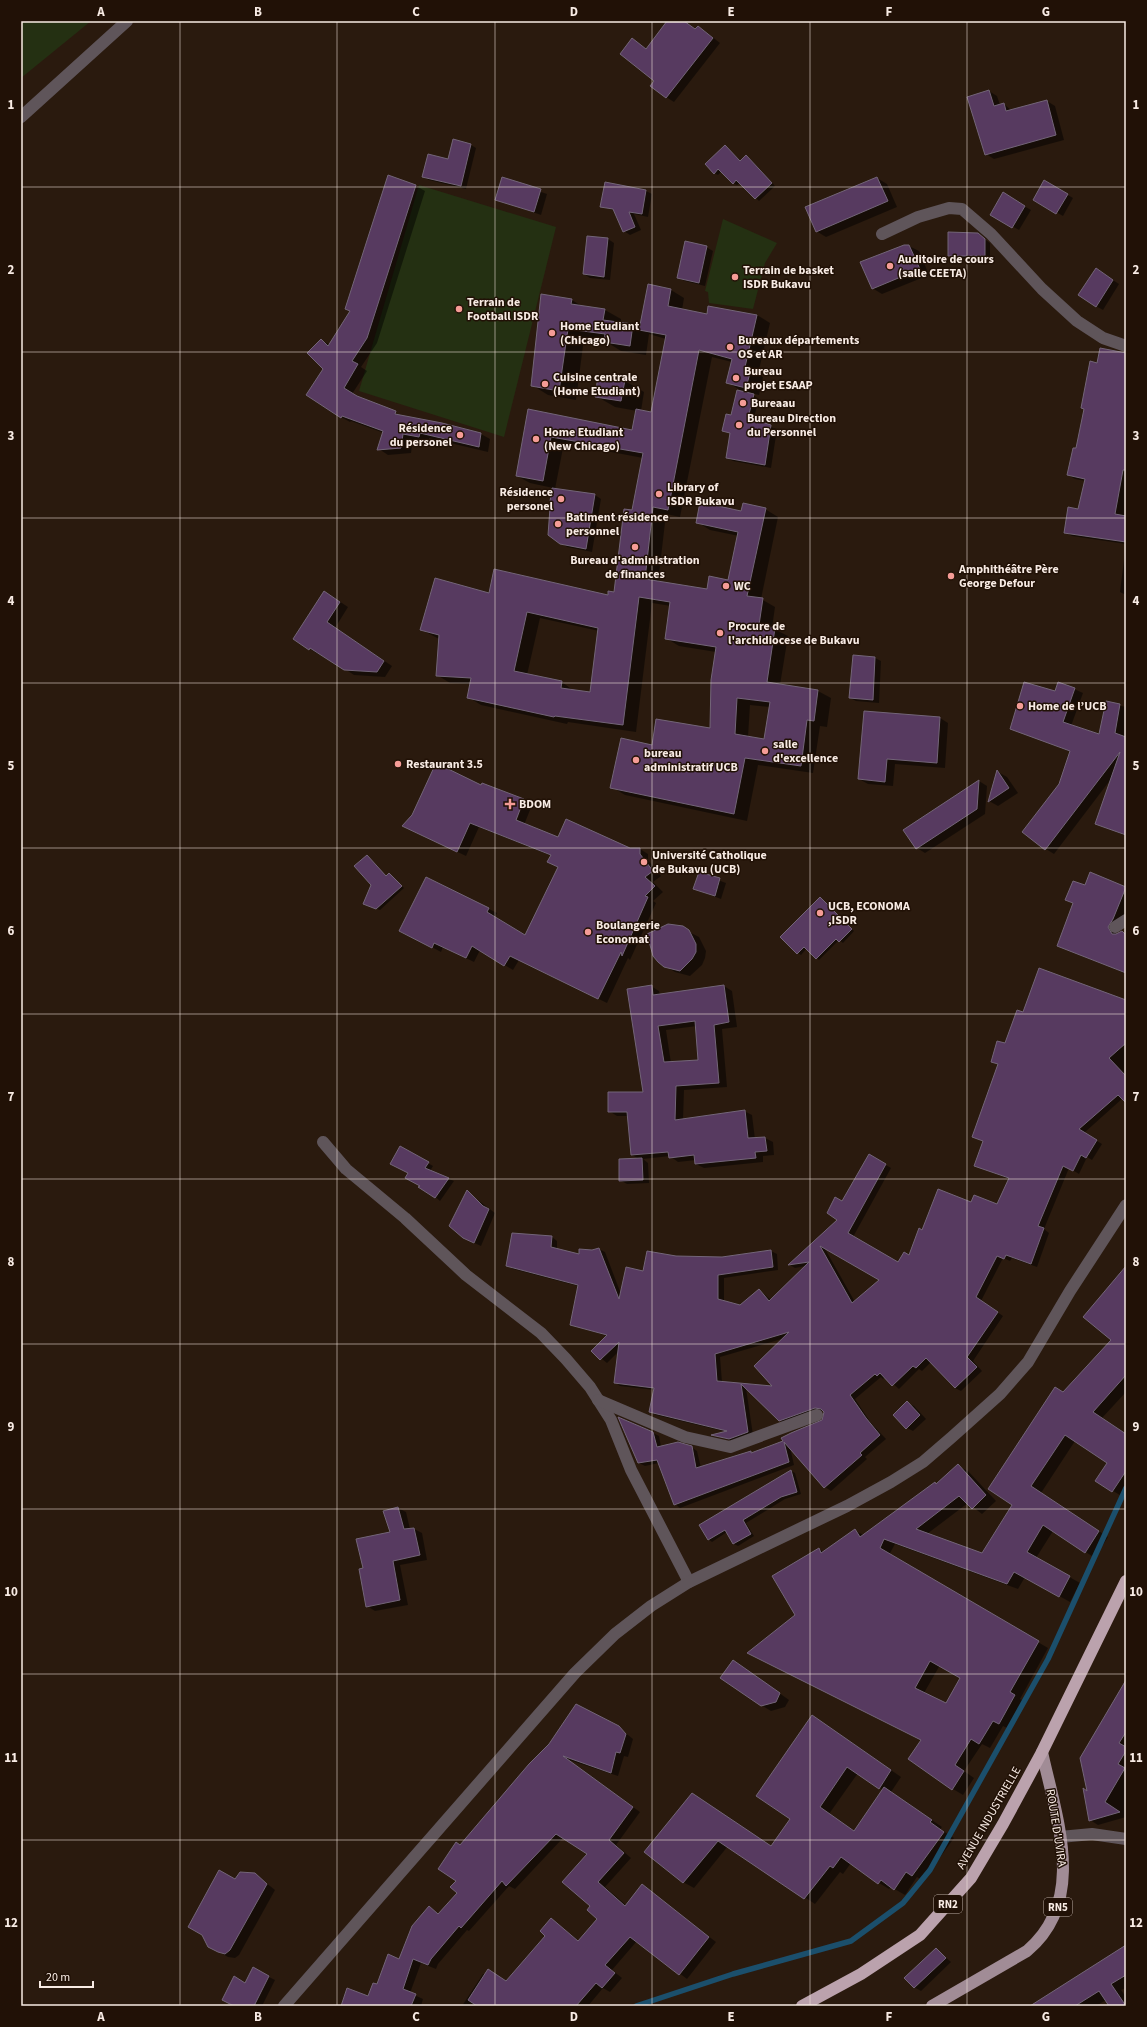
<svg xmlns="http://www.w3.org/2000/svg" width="1147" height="2027" viewBox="0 0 1147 2027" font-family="'Source Sans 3',sans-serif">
	<rect width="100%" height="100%" fill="#2a1a0e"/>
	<g fill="#243012">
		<path d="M21 21H91L21 78Z"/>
		<path d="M419 185 556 227 504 437 359 391Z"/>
		<path d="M723 219 777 243 765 263 753 309 709 303 708 292 705 291Z"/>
	</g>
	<g fill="#0007" fill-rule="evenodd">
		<path d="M669 21H685L696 30 698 27 706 32 720 43 674 102 666 97 632 39 647 49Z"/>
		<path d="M989 91 997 96 1000 105 1004 104 1012 111 1047 101 1055 106 1064 140 994 159 986 154Z"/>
		<path d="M471 145 476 148 466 189 429 180 423 177Z"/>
		<path d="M725 146 741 161 750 159 775 186 759 201 740 183 737 185 733 183 722 171 718 175 714 173Z"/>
		<path d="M388 177 416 186 425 191 377 343 361 367 367 371 352 394 404 417 481 434 490 439 488 452 429 438V442L413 439 411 453 388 455 379 449 384 433 351 421 350 422 341 417 324 369 321 340 330 345 351 312 346 309Z"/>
		<path d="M877 178 887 184 897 207 826 237 816 231Z"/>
		<path d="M503 179 547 194 541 215 497 199Z"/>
		<path d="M1045 182 1073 198 1063 216 1034 200Z"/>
		<path d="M606 183 646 191 652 194 648 217 634 214 641 230 630 235 624 231 615 211 602 206Z"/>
		<path d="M1003 194 1031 210 1019 230 991 214Z"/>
		<path d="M978 234 990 243V258H954L949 255Z"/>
		<path d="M608 239 614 243 610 280 590 278 584 274Z"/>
		<path d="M909 246 919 251 929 275 882 294 872 288Z"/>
		<path d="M706 247 713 251 705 286 685 281 678 278Z"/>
		<path d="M1102 273 1119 284 1103 310 1096 306Z"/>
		<path d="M649 286 671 290 684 298 682 310 708 315H757L770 323 758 374 763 377 759 395 740 390 727 382 732 362 712 357 680 517 666 514 658 583 707 590 729 581 739 536 710 530 697 522 742 512 765 509 778 517 761 599 775 607 772 628 788 636 780 685 818 691 831 698 827 727 820 726 813 773 758 765 747 821 625 795 612 787 711 729 716 652 679 646 666 638 671 606 652 603 636 732 568 722 567 724 481 705 468 697 471 684 450 683 437 675 439 639 422 630 490 594 609 596 615 593 643 458 564 443 555 489 595 495 601 499 592 552 567 547 561 543 550 507 553 488 530 483 517 476 528 410 633 432 637 411 615 407 596 396 625 381 644 392 641 411 652 413 666 339 649 334 646 355 621 351 605 341 584 338 576 400 548 395 532 385 572 300 583 307 605 310 621 319V323L632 325 640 330ZM540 618 599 631 590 693 574 691 562 682 527 675ZM750 705 770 707 765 740 748 737Z"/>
		<path d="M1126 357V595L1120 592 1126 544 1072 536 1065 532 1079 510 1086 481 1075 479 1068 475 1077 449 1098 364Z"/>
		<path d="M753 395 759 399 753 421 777 429 771 468 733 461 727 458 731 434 724 431 732 416Z"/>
		<path d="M333 597 348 607 335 628 392 666 385 677 354 675 319 652 318 654 310 649Z"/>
		<path d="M875 658 881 661 879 703 856 701 850 698Z"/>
		<path d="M1074 689 1083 693 1071 726 1100 735 1107 703 1126 707V836L1096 823 1111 779 1054 854 1046 849 1060 784 1071 752 1011 728 1056 692Z"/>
		<path d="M940 718 948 723 945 768 895 764 893 786 868 784 859 779Z"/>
		<path d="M998 772 1007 777 1018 793 998 806 989 801Z"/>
		<path d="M979 781 987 786 985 814 925 853 917 848Z"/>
		<path d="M524 801 532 805 524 825 558 838 640 849 648 854V860L661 876 653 882 663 892 653 901 656 903 630 960 628 958 607 1003 519 960 513 970 480 950 474 962 443 947 441 952 409 935 426 879 489 909 497 913 495 917 526 936 559 867 552 856 479 827 466 856 412 830 413 816 515 825Z"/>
		<path d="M367 856 387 877 389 874 392 876 404 888 380 910 364 904 372 885Z"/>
		<path d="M699 873 726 883 721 899 695 889Z"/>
		<path d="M1090 874 1126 888V911L1121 924 1116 928V936L1105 965 1058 946 1074 904 1066 900 1085 887Z"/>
		<path d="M821 899 854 931 843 943 839 940 819 960 807 948 801 955 798 953 782 937Z"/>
		<path d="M668 925H675L699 937 706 951 705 958 702 965 690 976 675 972 665 966Z"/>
		<path d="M1126 940V974L1107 965Z"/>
		<path d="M651 986 659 991 660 995 724 986 732 991 737 1027 722 1029 727 1087 684 1090 683 1120 744 1111 752 1115 755 1139 765 1138 773 1142 774 1155 763 1156V1162L704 1168 696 1164V1160L678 1162 670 1156 643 1159 648 1163 649 1183 627 1184 620 1180 639 1159 632 1155 628 1116H617L609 1111 644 1093ZM697 1026 700 1061 671 1063 666 1030Z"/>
		<path d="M1126 1002V1100L1123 1098 1084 1133 1102 1144 1092 1160 1087 1157 1079 1174 1069 1168 1044 1229 1049 1233 1037 1267 1012 1258 1010 1261 1003 1258 981 1301 1003 1316 973 1361 982 1371 961 1391 955 1388 931 1362 922 1371 919 1369 899 1389 885 1377 883 1379 881 1377 855 1399 871 1423 886 1439 865 1457 867 1459 831 1491 825 1487 790 1447 794 1465 680 1508 675 1504 659 1463 645 1466 639 1463 653 1433 659 1436 661 1447H691L697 1451 701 1468 751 1452 753 1453 785 1442 823 1421 825 1411H821L785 1424 779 1420 746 1388 753 1435 736 1442 713 1435 727 1432 656 1415 650 1412 655 1390 620 1386 615 1382 619 1351 607 1363 592 1351 607 1336 571 1324 578 1286 513 1269 507 1265 552 1237 557 1241V1249L580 1255 599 1249 605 1252 621 1294 644 1272 675 1257 722 1258 771 1251 777 1254 778 1270 724 1278V1302L740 1306 759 1290 771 1300 806 1266 795 1268 790 1265 839 1219 843 1203 869 1155 891 1168 853 1237 898 1264 910 1256 923 1231 971 1204 998 1205 1009 1179 975 1166 984 1141 998 1065 992 1061 1006 1045 1023 1013ZM824 1247 881 1280 855 1302ZM785 1338 775 1387 722 1382 720 1357Z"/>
		<path d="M400 1147 433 1166 430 1171 454 1181 440 1201 409 1173Z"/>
		<path d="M467 1192 495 1213 481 1246 470 1241Z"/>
		<path d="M1126 1342V1392L1102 1418 1126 1434V1492L1123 1497 1097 1481 1109 1463 1075 1441 1041 1493 1108 1537 1095 1558 1053 1531 1036 1558 1080 1583 1070 1602 1025 1577 1018 1589 895 1544 889 1555 1048 1648 1020 1699 1025 1702 1009 1729 1003 1726 990 1748 982 1744 964 1771 974 1778 963 1795 953 1789 922 1740 749 1653 797 1615 819 1549 824 1552 855 1531 864 1535 937 1485 958 1466 968 1471 996 1501 982 1514 968 1503 927 1534 982 1555 1013 1504 1064 1393ZM940 1665 962 1678 946 1704 924 1693Z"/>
		<path d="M907 1403 914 1406 926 1419 913 1431 907 1428Z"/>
		<path d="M791 1471 795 1473 801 1494 785 1499 746 1523 754 1536 738 1546 734 1544 727 1532 712 1542 708 1539Z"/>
		<path d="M398 1508 406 1512 410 1529H414L422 1533 427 1560 400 1565 408 1605 375 1611 367 1606 364 1569 391 1533Z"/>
		<path d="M743 1667 789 1700 785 1707 771 1711 761 1705Z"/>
		<path d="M1126 1689V1817L1098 1825 1090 1820 1089 1792Z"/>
		<path d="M822 1722 901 1777 891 1792 942 1827 940 1829 954 1838 923 1881 917 1877 905 1895 891 1887 889 1889 879 1883 851 1863 843 1874 840 1872 815 1904 728 1846 694 1888 683 1882 692 1794 772 1847 791 1819ZM858 1773 883 1790 855 1831 829 1814Z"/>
		<path d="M618 1727 633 1739 628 1757 624 1756 618 1776 566 1759 640 1812 616 1845 631 1858 605 1887 627 1906 643 1886 716 1942 687 1979 637 1941 612 1970 622 1978 610 1992 603 1988 588 2006H462L483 1974 507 1982 547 1936 551 1919 579 1941 598 1919 591 1906 589 1854 563 1838 515 1889 509 1886 469 1931 467 1930 438 1964 436 1969 421 1963 410 1993 423 1999 421 2006H342L369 1997 400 1960 429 1908 439 1914 458 1893 460 1846 530 1764Z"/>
		<path d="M255 1874 275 1890 239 1955 235 1958 228 1957 209 1946 235 1881Z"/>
		<path d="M1126 1946V1988L1121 1990 1126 1997V2006H1110L1106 2000 1096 2006H1033Z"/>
		<path d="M936 1949 951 1962 921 1991 914 1987Z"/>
		<path d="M253 1969 275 1980 262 2006H235Z"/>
	</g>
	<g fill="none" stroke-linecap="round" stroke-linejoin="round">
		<path stroke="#1b4f6c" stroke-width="5.5" d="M636 2006 733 1974 851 1941 903 1903 930 1870 1048 1659 1126 1488"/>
	</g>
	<g fill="#573a60" stroke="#736578" fill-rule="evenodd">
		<path d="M667 21H684L695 29 698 26 713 38 666 98 650 86 654 81 620 54 632 38 646 49Z"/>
		<path d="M989 90 994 106 1004 103 1006 111 1047 100 1056 135 985 155 967 97Z"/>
		<path d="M453 139 471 144 461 186 422 177 428 154 448 159Z"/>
		<path d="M725 145 740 161 746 155 772 183 755 199 736 180 733 184 718 169 714 174 705 164Z"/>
		<path d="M388 175 416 185 367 338 352 361 358 364 344 388 357 396 396 411 395 414 442 423 481 433 479 447 420 433 419 437 403 434 401 448 377 450 383 431 342 416 341 418 306 395 323 369 307 353 321 339 328 346 350 311 345 309Z"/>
		<path d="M502 177 541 189 534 212 495 200Z"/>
		<path d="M877 177 888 201 816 232 805 207Z"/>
		<path d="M1044 180 1068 194 1056 214 1033 200Z"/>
		<path d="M605 182 646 190 642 214 629 212 635 227 623 232 613 209 600 207Z"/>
		<path d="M1003 192 1025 206 1012 228 990 215Z"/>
		<path d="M948 232 978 233 985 239V256H948Z"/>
		<path d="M587 236 608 238 604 277 583 274Z"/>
		<path d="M685 241 707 246 699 283 677 278Z"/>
		<path d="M904 245H909L920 269 872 289 860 262Z"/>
		<path d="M1096 268 1113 280 1096 307 1078 295Z"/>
		<path d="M648 284 671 289 668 306 707 314 708 306 757 315 745 367 751 369 746 388 726 383 732 359 699 350 668 510 653 507 645 579 707 589 709 576 728 580 738 532 696 523 700 502 741 511 743 503 766 508 747 596 763 598 759 625 775 628 767 682 818 690 814 721 807 720 801 766 745 758 734 814 610 788 621 738 652 745 656 719 710 728 711 680 716 647 665 639 670 602 639 597 623 725 555 716 554 717 467 698 471 678 436 676 439 635 420 630 435 578 489 593 494 569 608 595V591L614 592 624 509 632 510 643 453 551 437 543 481 516 476 528 409 632 430 636 409 651 412 666 335 639 330ZM527 612 598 628 590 692 561 688 562 681 514 671ZM737 698 770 702 764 739 735 734Z"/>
		<path d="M541 294 572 299 571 304 605 309 603 320 633 324 630 346 604 342 605 334 568 329 559 391 531 386Z"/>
		<path d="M1100 348 1126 353V470H1123L1115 514 1126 516V542L1064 533 1068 507 1078 509 1085 479 1067 475 1073 448H1076L1084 409 1081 408 1090 361 1097 363Z"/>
		<path d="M598 376 625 380 621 401 595 397Z"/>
		<path d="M737 390 754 394 748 418 771 425 765 465 726 458 730 433 722 431 726 414 731 415Z"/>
		<path d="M552 488 595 494 586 549 560 544 548 535 550 508H549Z"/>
		<path d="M324 591 340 602 327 622 384 661 377 672 344 670 310 648 309 650 293 639Z"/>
		<path d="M853 655 875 657 873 700 849 698Z"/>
		<path d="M1024 682 1055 691 1058 682 1075 688 1063 722 1099 734 1106 701 1120 704 1115 733 1126 737V835L1095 824 1120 752 1045 850 1022 832 1059 784 1070 751 1010 729Z"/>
		<path d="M864 711 940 717 937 763 887 759 885 782 858 779Z"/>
		<path d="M436 763 481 785 482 783 524 799 516 820 558 837 566 819 630 848H640V854L653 871 645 877 655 886 645 896 648 897 622 956 621 952 598 999 510 956 504 966 472 946 466 958 434 943 432 948 399 931 426 877 489 908 487 912 525 935 558 867 547 862 551 855 470 823 457 852 402 826 412 815Z"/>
		<path d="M997 770 1009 788 988 802Z"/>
		<path d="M979 780 977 809 916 849 903 830Z"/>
		<path d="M367 855 386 876 389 873 402 886 376 909 363 904 371 885 354 866Z"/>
		<path d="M699 872 720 878 715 896 693 889Z"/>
		<path d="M1090 872 1126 887 1113 919 1108 927 1112 934H1116L1122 931 1126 935V973L1057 946 1073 903 1065 900 1073 881 1085 885Z"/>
		<path d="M820 897 852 929 839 942 836 939 816 959 804 947 797 954 780 937Z"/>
		<path d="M668 924 683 926 689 930 696 944V952L692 959 680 971 664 967 658 962 653 956 647 934Z"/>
		<path d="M1039 968 1126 1000V1043L1109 1058 1126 1076V1103L1118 1095 1079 1129 1097 1140 1086 1158 1081 1155 1073 1171 1063 1166 1038 1226 1044 1228 1031 1264 1006 1255 1004 1259 997 1256 976 1297 998 1312 967 1357 977 1367 955 1388 926 1358 916 1368 913 1366 892 1386 880 1373 877 1376 875 1374 850 1395 866 1418 880 1435 860 1453 862 1455 824 1488 784 1442 789 1462 674 1505 657 1460 638 1463 618 1417 653 1432 657 1447 678 1442 692 1446 696 1468 751 1451V1453L783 1441 781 1438 791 1433 822 1420 824 1412 821 1409 815 1408 779 1421 741 1384 748 1432 729 1439 711 1435 727 1431 649 1412 654 1388 614 1383 619 1342 600 1360 591 1351 607 1335 570 1325 578 1285 506 1266 512 1233 552 1236 551 1247 579 1254V1249L592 1250 599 1248 619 1299 626 1267 643 1271 647 1251 676 1256 722 1257 771 1250 773 1267 718 1275V1299L740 1305 759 1289 769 1301 809 1262 788 1265 837 1220 827 1213 835 1197 842 1201 869 1154 886 1164 848 1233 898 1262 904 1252 909 1255 919 1228 922 1230 938 1189 971 1202 974 1195 997 1204 1009 1178 974 1166 983 1141 972 1137 998 1064 991 1062 997 1041 1005 1043 1017 1010 1023 1012ZM820 1246 879 1280 852 1303ZM789 1332 754 1366 772 1386 717 1381 715 1354Z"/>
		<path d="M652 985 653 995 724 985 729 1022 714 1025 719 1083 676 1086 675 1120 745 1110 748 1138 765 1137 767 1151 755 1152 756 1158 695 1164 694 1155 669 1158 668 1152 631 1155 627 1112H608V1092H643L627 989ZM695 1021 698 1060 664 1062 658 1026Z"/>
		<path d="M400 1146 429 1162 425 1168 449 1178 435 1198 418 1187 420 1186 405 1178 408 1173 390 1164Z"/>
		<path d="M642 1158 643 1180 619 1181V1159Z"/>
		<path d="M467 1190 483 1206 489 1209 474 1243 463 1238 449 1226Z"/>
		<path d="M1126 1266V1375L1093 1412 1126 1434V1471L1112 1492 1095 1481 1107 1463 1065 1435 1031 1486 1099 1531 1085 1553 1043 1525 1027 1552 1070 1576 1059 1597 1014 1572 1007 1584 884 1539 880 1548 1039 1641 1010 1692 1015 1695 999 1724 993 1721 979 1744 971 1739 955 1765 964 1771 952 1790 908 1759 921 1740 747 1653 795 1615 772 1576 819 1548 821 1553 855 1529 860 1537 935 1482 936 1484 958 1464 986 1495 972 1509 959 1496 916 1529 982 1553 1012 1505 988 1489 1055 1387 1063 1392 1111 1340 1083 1317ZM930 1661 960 1678 946 1703 915 1688Z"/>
		<path d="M907 1401 920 1415 906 1429 893 1415Z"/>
		<path d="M791 1470 797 1492 781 1497 743 1520 751 1534 733 1544 725 1530 708 1540 699 1525Z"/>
		<path d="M398 1507 404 1529 414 1528 420 1555 393 1561 400 1600 366 1607 359 1569 363 1568 356 1539 390 1532 383 1511Z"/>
		<path d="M733 1660 780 1693 776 1702 761 1706 720 1678Z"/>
		<path d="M1126 1680V1732L1119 1743 1126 1747V1751L1118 1764 1125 1768 1105 1802 1120 1812 1089 1821 1083 1788 1087 1791 1080 1758Z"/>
		<path d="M576 1704 619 1726 626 1734 620 1753 616 1752 611 1773 563 1756 633 1807 609 1840 624 1853 598 1882 625 1906 642 1884 709 1937 679 1975 630 1937 605 1965 615 1973 602 1988 596 1983 576 2006H477L468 2000 488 1969 506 1981 545 1936 540 1931 551 1918 578 1941 597 1919 587 1910 590 1906 562 1882 587 1854 556 1834 506 1886 502 1881 461 1928 459 1926 431 1959 428 1965 413 1959 403 1989 416 1994 411 2006H341L347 1988 368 1996 373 1983 377 1984 388 1954 399 1959 412 1926 429 1906 438 1914 457 1893 450 1887 456 1881 438 1869 456 1842 460 1845 529 1764 549 1744Z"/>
		<path d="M812 1715 891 1770 879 1789 847 1767 820 1807 854 1831 884 1787 932 1820 930 1822 944 1832 912 1876 906 1872 894 1890 881 1880 878 1884 841 1857 833 1868 830 1866 804 1899 718 1841 683 1883 644 1852 692 1793 771 1846 790 1819 756 1796Z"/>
		<path d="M219 1870 235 1879 240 1872 255 1873 267 1884 230 1950 225 1954 218 1952 208 1947 202 1935 188 1927Z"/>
		<path d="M1126 1945V1975L1111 1984 1126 2006H1109L1099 1991 1075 2006H1030Z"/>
		<path d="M936 1948 946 1958 914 1988 904 1978Z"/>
		<path d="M253 1967 269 1976 254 2006H234L222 2000 234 1976 245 1983Z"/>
	</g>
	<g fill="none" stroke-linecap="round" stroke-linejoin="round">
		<g stroke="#5f555a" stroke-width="12">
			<path d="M21 117 127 21"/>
			<path d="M882 234 918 217 949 208 962 209 991 234 1042 289 1077 321 1103 338 1126 346"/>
			<path d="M1115 927 1126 920"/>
			<path d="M323 1142 346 1169 405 1218 466 1275 541 1333 566 1359 590 1387 611 1420 631 1470 689 1582"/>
			<path d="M598 1400 685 1437 730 1447 817 1415"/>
			<path d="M1060 1837 1092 1834 1126 1839"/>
			<path d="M284 2006 575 1673 615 1634 651 1606 689 1582 847 1506 891 1482 923 1462 952 1437 1000 1394 1028 1362 1070 1291 1126 1205"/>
		</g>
		<path stroke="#a18c96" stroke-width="12" d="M932 2006 1027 1951C1088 1900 1056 1817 1042 1752"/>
		<path stroke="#bba2ad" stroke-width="12" d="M802 2006 861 1974 920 1935 971 1878 1003 1824 1042 1752 1126 1581"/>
	</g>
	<path fill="none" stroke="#f8ebe4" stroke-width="1" stroke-opacity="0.55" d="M180 21V2006M337 21V2006M495 21V2006M652 21V2006M810 21V2006M967 21V2006M21 187H1126M21 352H1126M21 518H1126M21 683H1126M21 848H1126M21 1014H1126M21 1179H1126M21 1344H1126M21 1509H1126M21 1674H1126M21 1840H1126"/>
	<g fill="#f59c96" stroke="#211106" stroke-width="1.5">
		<circle cx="890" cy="266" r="4"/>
		<circle cx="735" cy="277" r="4"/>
		<circle cx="459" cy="309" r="4"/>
		<circle cx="552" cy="333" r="4"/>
		<circle cx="730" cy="347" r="4"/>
		<circle cx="736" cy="378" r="4"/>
		<circle cx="545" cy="384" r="4"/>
		<circle cx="743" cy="403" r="4"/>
		<circle cx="739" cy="425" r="4"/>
		<circle cx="460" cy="435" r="4"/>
		<circle cx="536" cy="439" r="4"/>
		<circle cx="659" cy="494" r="4"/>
		<circle cx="561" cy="499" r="4"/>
		<circle cx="558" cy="524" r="4"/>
		<circle cx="635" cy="547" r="4"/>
		<circle cx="951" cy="576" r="4"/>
		<circle cx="726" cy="586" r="4"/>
		<circle cx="720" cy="633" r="4"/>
		<circle cx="1020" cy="706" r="4"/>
		<circle cx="765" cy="751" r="4"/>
		<circle cx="636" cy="760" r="4"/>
		<circle cx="398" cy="764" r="4"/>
		<path d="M508 798h4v4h4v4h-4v4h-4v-4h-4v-4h4z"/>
		<circle cx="644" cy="862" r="4"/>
		<circle cx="820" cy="913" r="4"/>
		<circle cx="588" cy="932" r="4"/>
	</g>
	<g text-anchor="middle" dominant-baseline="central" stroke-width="3" stroke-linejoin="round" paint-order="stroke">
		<g fill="#211106" stroke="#b8aaa1" stroke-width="1">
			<rect x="934" y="1895" width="28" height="18" rx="3"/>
			<rect x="1044" y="1898" width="28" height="18" rx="3"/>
		</g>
		<g font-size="11" font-weight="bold" fill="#f8ebe4">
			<text x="948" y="1904">RN2</text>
			<text x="1058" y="1907">RN5</text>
		</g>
		<g font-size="12" font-weight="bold" fill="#f8ebe4" stroke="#211106" text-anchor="start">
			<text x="898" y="259">Auditoire de cours<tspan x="898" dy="14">(salle CEETA)</tspan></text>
			<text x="743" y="270">Terrain de basket<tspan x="743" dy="14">ISDR Bukavu</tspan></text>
			<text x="467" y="302">Terrain de<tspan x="467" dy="14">Football ISDR</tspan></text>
			<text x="560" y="326">Home Etudiant<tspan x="560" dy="14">(Chicago)</tspan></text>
			<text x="738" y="340">Bureaux départements<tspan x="738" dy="14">OS et AR</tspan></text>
			<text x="744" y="371">Bureau<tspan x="744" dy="14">projet ESAAP</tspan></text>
			<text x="553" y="377">Cuisine centrale<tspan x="553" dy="14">(Home Etudiant)</tspan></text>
			<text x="751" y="403">Bureaau</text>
			<text x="747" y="418">Bureau Direction<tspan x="747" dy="14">du Personnel</tspan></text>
			<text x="452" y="428" text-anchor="end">Résidence<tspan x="452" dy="14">du personel</tspan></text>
			<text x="544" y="432">Home Etudiant<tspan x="544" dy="14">(New Chicago)</tspan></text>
			<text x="667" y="487">Library of<tspan x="667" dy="14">ISDR Bukavu</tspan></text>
			<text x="553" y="492" text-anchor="end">Résidence<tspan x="553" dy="14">personel</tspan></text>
			<text x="566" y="517">Batiment résidence<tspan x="566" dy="14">personnel</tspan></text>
			<text x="635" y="560" text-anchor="middle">Bureau d'administration<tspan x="635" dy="14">de finances</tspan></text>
			<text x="959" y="569">Amphithéâtre Père<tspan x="959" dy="14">George Defour</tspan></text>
			<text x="734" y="586">WC</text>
			<text x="728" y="626">Procure de<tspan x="728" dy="14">l'archidiocese de Bukavu</tspan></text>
			<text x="1028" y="706">Home de l’UCB</text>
			<text x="773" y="744">salle<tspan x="773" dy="14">d'excellence</tspan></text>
			<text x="644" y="753">bureau<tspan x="644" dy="14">administratif UCB</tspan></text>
			<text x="406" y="764">Restaurant 3.5</text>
			<text x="519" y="804">BDOM</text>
			<text x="652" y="855">Université Catholique<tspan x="652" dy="14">de Bukavu (UCB)</tspan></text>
			<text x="828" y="906">UCB, ECONOMA<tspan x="828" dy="14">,ISDR</tspan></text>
			<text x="596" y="925">Boulangerie<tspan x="596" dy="14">Economat</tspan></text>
		</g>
		<g font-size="12" fill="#f8ebe4" stroke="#211106">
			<text transform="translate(989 1818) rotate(-60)">AVENUE INDUSTRIELLE</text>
			<text transform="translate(1056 1828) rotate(81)">ROUTE D'UVIRA</text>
		</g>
	</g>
	<rect width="1147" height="2027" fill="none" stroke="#211106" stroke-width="44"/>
	<path d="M40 1981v6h53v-6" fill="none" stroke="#f8ebe4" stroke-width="2"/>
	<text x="46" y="1981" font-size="12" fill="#f8ebe4" stroke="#211106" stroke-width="3" paint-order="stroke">20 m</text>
	<rect x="22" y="22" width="1103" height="1983" fill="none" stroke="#f8ebe4" stroke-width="1.5"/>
	<g font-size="13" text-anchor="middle" font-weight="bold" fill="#f8ebe4">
		<text x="101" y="16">A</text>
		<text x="258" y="16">B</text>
		<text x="416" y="16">C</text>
		<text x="574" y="16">D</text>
		<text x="731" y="16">E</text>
		<text x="889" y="16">F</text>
		<text x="1046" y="16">G</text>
		<text x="11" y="109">1</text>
		<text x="1136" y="109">1</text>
		<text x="11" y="274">2</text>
		<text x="1136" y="274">2</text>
		<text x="11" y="440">3</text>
		<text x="1136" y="440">3</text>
		<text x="11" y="605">4</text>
		<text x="1136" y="605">4</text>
		<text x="11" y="770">5</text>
		<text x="1136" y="770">5</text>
		<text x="11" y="935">6</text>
		<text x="1136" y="935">6</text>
		<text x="11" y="1101">7</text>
		<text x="1136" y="1101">7</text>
		<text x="11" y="1266">8</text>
		<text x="1136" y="1266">8</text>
		<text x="11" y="1431">9</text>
		<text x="1136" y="1431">9</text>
		<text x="11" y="1596">10</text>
		<text x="1136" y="1596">10</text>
		<text x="11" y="1762">11</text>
		<text x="1136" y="1762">11</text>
		<text x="11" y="1927">12</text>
		<text x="1136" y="1927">12</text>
		<text x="101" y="2021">A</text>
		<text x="258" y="2021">B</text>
		<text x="416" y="2021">C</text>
		<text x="574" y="2021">D</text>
		<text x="731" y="2021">E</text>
		<text x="889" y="2021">F</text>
		<text x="1046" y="2021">G</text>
	</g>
</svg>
